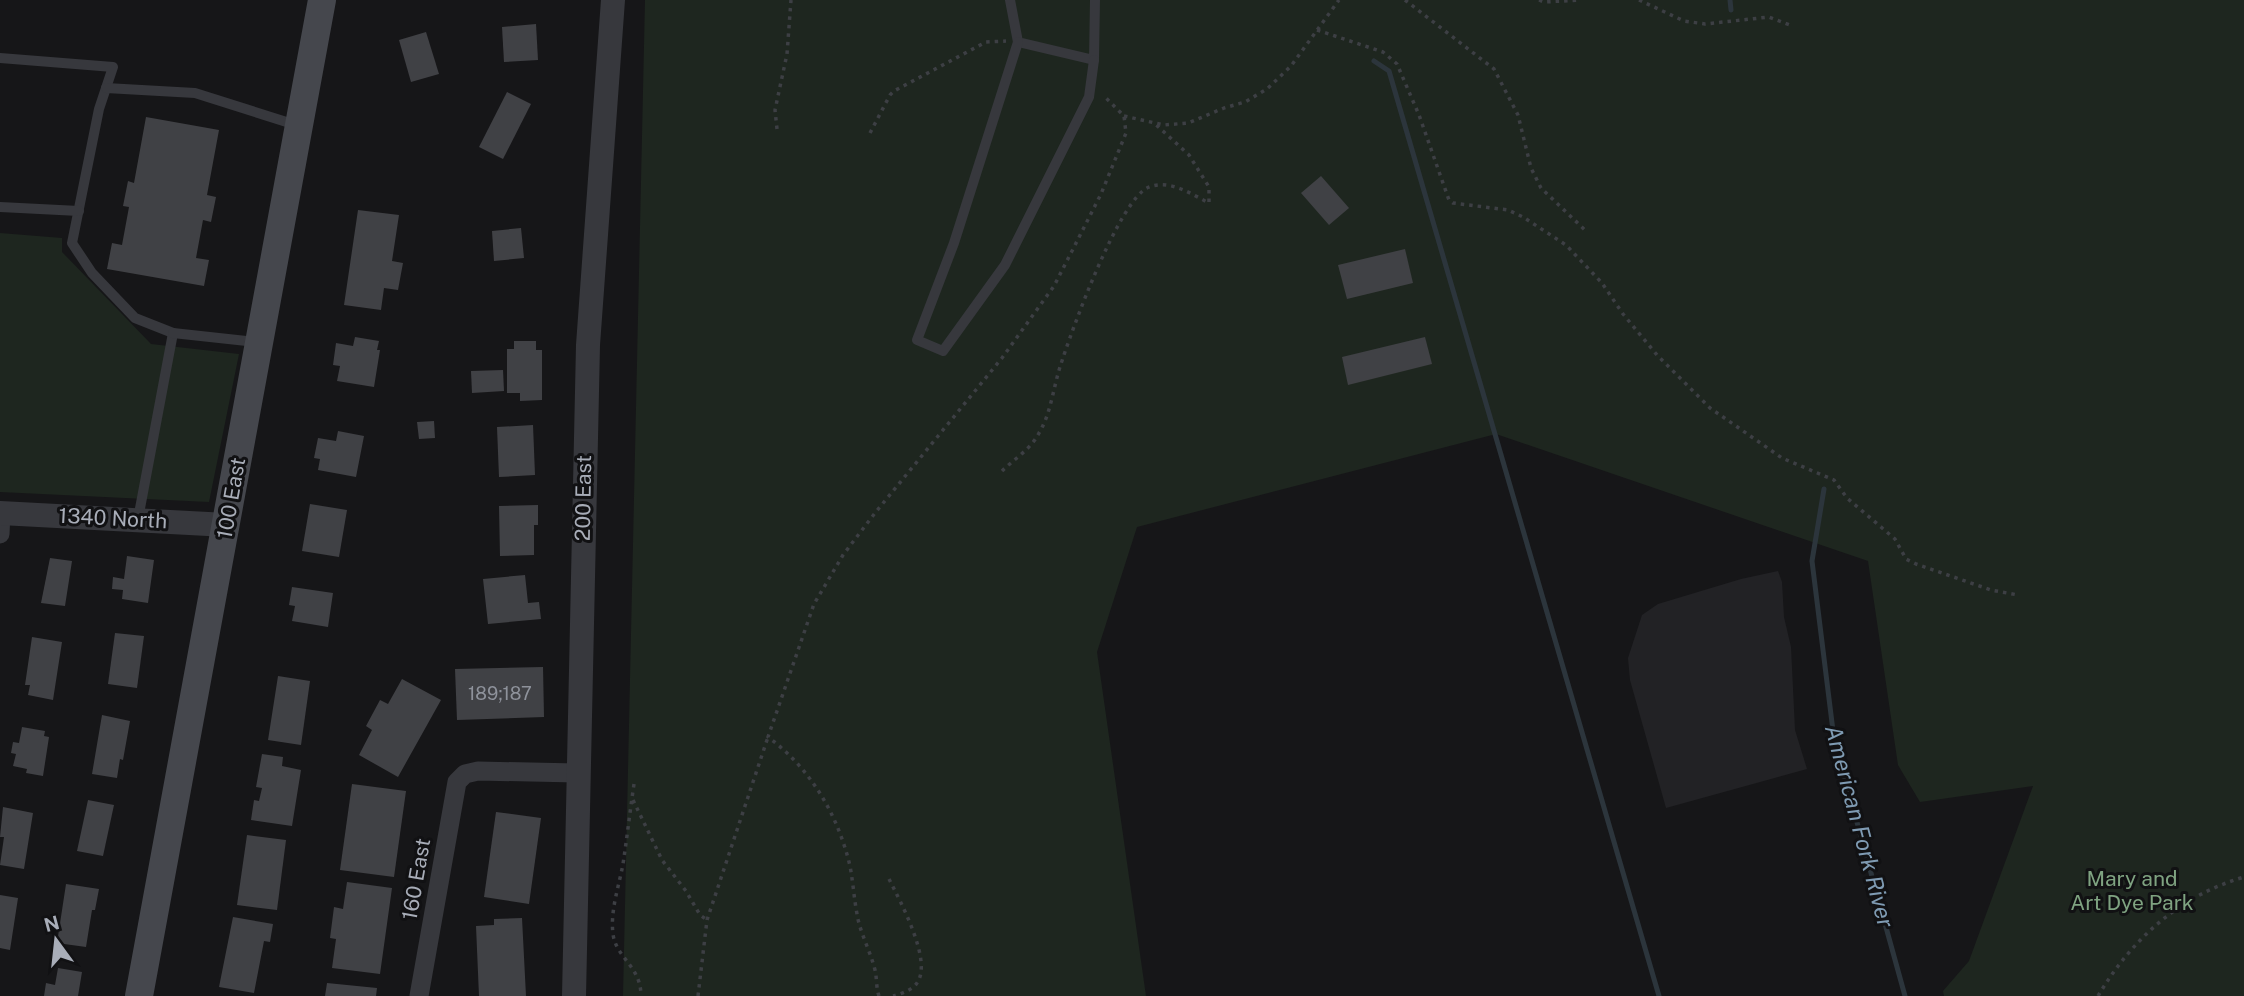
<svg xmlns="http://www.w3.org/2000/svg" width="2244" height="996" viewBox="0 0 2244 996" font-family="'Public Sans',sans-serif">
	<rect width="100%" height="100%" fill="#161618"/>
	<path fill="#222225" d="M1778 571 1782 582 1784 617 1791 647 1795 730 1807 769 1666 808 1630 680 1628 658 1642 615 1658 604 1741 579Z"/>
	<g fill="#1e261f">
		<path d="M645 0H2244V996H1944L1943 991 1969 961 2033 786 1920 802 1898 765 1868 561 1496 434 1137 527 1097 652 1146 996H623Z"/>
		<path d="M0 233 62 238V252L151 344 239 354 209 502 0 492Z"/>
	</g>
	<g fill="none" stroke-linecap="round" stroke-linejoin="round">
		<g stroke="#2c353c" stroke-width="5">
			<path d="M1730 0 1731 10"/>
			<path d="M1374 61 1389 71 1659 996"/>
			<path d="M1824 489 1812 561 1834 739 1905 996"/>
		</g>
	</g>
	<g fill="#404145">
		<path d="M536 24 538 60 504 62 502 27Z"/>
		<path d="M426 32 439 74 411 82 399 40Z"/>
		<path d="M507 92 531 104 503 159 479 147Z"/>
		<path d="M146 117 219 130 207 195 216 197 211 222 203 220 196 258 209 260 204 286 107 269 112 243 122 245 129 207 123 206 128 181 134 183Z"/>
		<path d="M1321 176 1349 208 1329 225 1301 193Z"/>
		<path d="M358 210 399 215 392 261 403 263 398 290 384 288 381 310 344 305Z"/>
		<path d="M521 228 524 258 494 261 492 231Z"/>
		<path d="M1405 249 1413 283 1347 299 1338 265Z"/>
		<path d="M355 337 379 341 377 350H380L374 387 337 381 340 366 333 365 336 343 353 346Z"/>
		<path d="M1425 337 1432 364 1348 385 1342 357Z"/>
		<path d="M514 341H536V350H542V400L520 401V393H507V349H514Z"/>
		<path d="M503 370 504 391 472 393 471 371Z"/>
		<path d="M434 421 435 438 419 439 417 422Z"/>
		<path d="M533 425 535 475 499 477 497 427Z"/>
		<path d="M338 431 364 436 356 477 318 470 320 459 314 458 318 438 336 441Z"/>
		<path d="M310 504 347 510 339 557 302 551Z"/>
		<path d="M538 505V525H534V555L500 556 499 506Z"/>
		<path d="M127 556 154 560 148 603 122 599 123 590 112 589 113 577 124 579Z"/>
		<path d="M50 558 72 561 65 606 41 603Z"/>
		<path d="M525 575 528 603 539 602 541 619 488 624 483 579Z"/>
		<path d="M292 587 333 593 328 627 292 621 295 606 289 605Z"/>
		<path d="M115 633 144 636 137 688 108 684Z"/>
		<path d="M32 637 62 642 53 700 28 695 30 685H25Z"/>
		<path d="M543 667 544 717 457 720 455 669Z"/>
		<path d="M278 676 310 681 301 745 268 740Z"/>
		<path d="M402 679 441 700 398 777 359 755 372 730 366 726 380 700 388 704Z"/>
		<path d="M102 715 130 721 123 760 120 759 117 778 92 774Z"/>
		<path d="M22 727 45 731 44 736 49 737 43 776 26 773 27 769 13 766 16 754 11 753 13 742 19 743Z"/>
		<path d="M262 754 283 757 282 766 301 770 292 826 251 820 254 800 259 801 262 788 256 787Z"/>
		<path d="M352 784 406 791 394 877 340 870Z"/>
		<path d="M88 800 114 805 103 856 77 851Z"/>
		<path d="M3 807 33 813 24 869 0 865 4 837H0Z"/>
		<path d="M496 812 541 818 529 904 484 897Z"/>
		<path d="M247 835 286 840 277 910 237 905Z"/>
		<path d="M347 882 392 888 380 974 332 968 336 939 330 938 334 907 343 909Z"/>
		<path d="M66 884 99 889 95 910H92L86 947 57 943Z"/>
		<path d="M0 895 18 898 10 950 0 948Z"/>
		<path d="M233 917 273 924 270 942 264 941 254 993 219 987Z"/>
		<path d="M522 918 526 996H479L476 926 494 925V919Z"/>
		<path d="M58 968 82 972 78 996H44L46 983 55 985Z"/>
		<path d="M327 983 377 988 376 996H325Z"/>
	</g>
	<g fill="none" stroke-linecap="round" stroke-linejoin="round">
		<g stroke="#3d3f44" stroke-width="3.5" stroke-dasharray="3.5 5" stroke-linecap="butt">
			<path d="M1405 0 1494 69 1518 115 1531 168 1541 188 1586 231"/>
			<path d="M1539 0 1544 2 1580 0"/>
			<path d="M1639 0 1684 21 1705 24 1769 17 1790 25"/>
			<path d="M1317 30 1383 52 1397 64 1419 115 1449 200 1453 203 1508 210 1523 217 1566 245 1602 283 1623 314 1657 355 1710 408 1782 458 1834 480 1847 498 1895 539 1906 559 1916 564 1991 590 2018 595"/>
			<path d="M1124 116 1164 125 1188 123 1224 108 1245 102 1267 89 1291 66 1339 0"/>
			<path d="M777 129 775 110 787 54 791 0"/>
			<path d="M870 133 890 95 894 91 986 42 1006 41"/>
			<path d="M1002 471C1014 459 1031 449 1039 433 1051 413 1053 389 1060 367 1071 332 1119 199 1149 187 1170 179 1191 194 1209 203V187L1189 155 1153 122"/>
			<path d="M634 784C630 811 627 838 623 864 619 886 610 911 613 934 616 958 641 966 641 996"/>
			<path d="M633 800 662 860 686 891 700 915 707 920"/>
			<path d="M889 879C900 901 933 961 917 983 912 990 901 994 893 996"/>
			<path d="M698 996 707 920 768 737"/>
			<path d="M879 996C876 988 877 978 875 970 870 950 860 933 857 914 854 898 853 882 850 866 838 815 811 769 768 737L814 604 843 555 875 513 1002 358 1054 286 1072 251 1101 194 1126 133 1124 116 1104 96"/>
			<path d="M2098 996C2132 939 2179 896 2244 877"/>
		</g>
		<g stroke="#37383d" stroke-width="10">
			<path d="M1010 0 1018 42 1094 60 1095 0"/>
			<path d="M1018 42 954 243 917 340 943 351 1005 265 1089 97 1094 60"/>
			<path d="M0 58 113 67 99 109 72 243 92 273 135 318 173 333 138 519"/>
			<path d="M106 88 195 93 296 125"/>
			<path d="M0 207 79 211"/>
			<path d="M173 333 256 342"/>
		</g>
		<g stroke="#37383d" stroke-width="19">
			<path d="M0 534 1 513"/>
			<path d="M419 996 457 782 465 774 478 771 577 773"/>
		</g>
		<g stroke="#37383d" stroke-width="24">
			<path d="M0 513 227 525"/>
			<path d="M574 996 588 345 613 0"/>
		</g>
		<path stroke="#45474d" stroke-width="28" d="M139 996 322 0"/>
	</g>
	<g text-anchor="middle" dominant-baseline="central" stroke-width="6" stroke-linejoin="round" paint-order="stroke">
		<g font-size="18" fill="#8e929b">
			<text x="500" y="693">189;187</text>
		</g>
		<g font-size="21" fill="#a8adb8" stroke="#111113">
			<text transform="translate(231 498) rotate(-80)">100 East</text>
			<text transform="translate(583 498) rotate(-89)">200 East</text>
			<text transform="translate(113 518) rotate(3)">1340 North</text>
			<text transform="translate(416 879) rotate(-80)">160 East</text>
		</g>
		<g font-size="21" fill="#7fa381" stroke="#111113">
			<text x="2132" y="878">Mary and<tspan x="2132" dy="24">Art Dye Park</tspan></text>
		</g>
		<g font-size="23" font-style="italic" fill="#7f9bb3" stroke="#111113">
			<text transform="translate(1860 826) rotate(75)">American Fork River</text>
		</g>
	</g>
	<g transform="translate(56 940) rotate(345)" stroke="#111113" stroke-width="5" paint-order="stroke">
	<path d="M0-5L12 26L0 18L-12 26Z" fill="#a8adb8"/>
	<text y="-10" font-size="19" font-weight="bold" text-anchor="middle" fill="#a8adb8">N</text>
	</g>
</svg>
